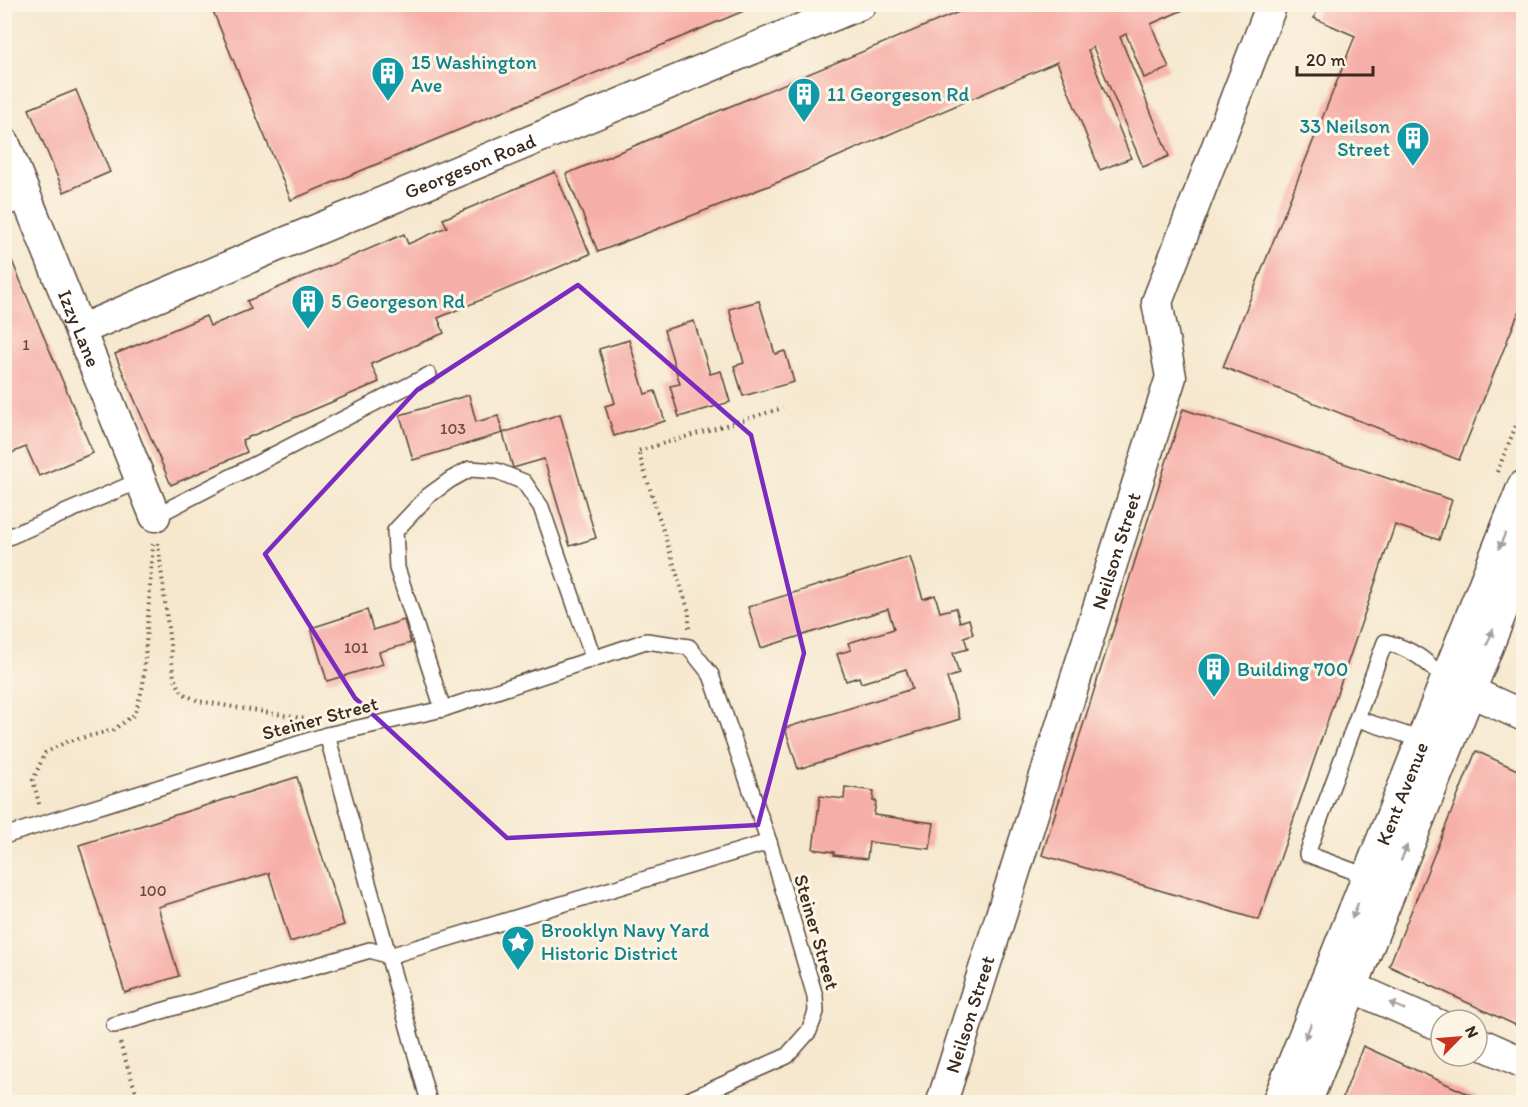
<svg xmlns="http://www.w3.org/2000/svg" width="1528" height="1107" viewBox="0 0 1528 1107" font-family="Itim,sans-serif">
	<rect width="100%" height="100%" fill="#fcf5e5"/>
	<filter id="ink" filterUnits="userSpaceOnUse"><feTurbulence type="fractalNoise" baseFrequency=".0167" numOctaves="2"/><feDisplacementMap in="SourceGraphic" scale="12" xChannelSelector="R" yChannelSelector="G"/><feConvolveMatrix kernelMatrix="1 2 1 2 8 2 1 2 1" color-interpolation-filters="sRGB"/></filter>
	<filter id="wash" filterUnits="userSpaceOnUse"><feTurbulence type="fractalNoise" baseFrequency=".008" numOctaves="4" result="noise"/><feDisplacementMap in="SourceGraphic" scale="24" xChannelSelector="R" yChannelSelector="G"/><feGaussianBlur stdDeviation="1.35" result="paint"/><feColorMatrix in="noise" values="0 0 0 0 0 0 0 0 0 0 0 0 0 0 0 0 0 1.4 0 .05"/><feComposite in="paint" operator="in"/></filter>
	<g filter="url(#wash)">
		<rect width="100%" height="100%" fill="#f6e8cf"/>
		<g id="blocks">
			<g fill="#f6afa8">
				<path d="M210 4H758V5L291 200Z"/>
				<path d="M978 4H1181L1183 10 1151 24 1169 68 1144 78 1126 34 1120 37 1169 156 1143 167 1093 47 1088 50 1131 158 1100 170 1057 62 781 181 598 252 566 174Z"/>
				<path d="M1320 4H1524V299L1459 460 1223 367 1355 36 1314 18Z"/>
				<path d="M76 90 110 172 64 192 29 109Z"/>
				<path d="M555 172 590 254 438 318 444 333 371 364 379 382 242 440 247 452 171 485 115 354 206 316 210 326 251 309 247 301 404 234 408 244 447 227 443 219Z"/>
				<path d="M4 242 93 453 39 476 26 447 4 456Z"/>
				<path d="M759 301 775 354 785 351 794 382 743 396 734 366 744 363 729 309Z"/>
				<path d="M694 321 710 374 721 371 730 402 679 417 670 386 680 384 664 330Z"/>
				<path d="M629 340 645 394 655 391 665 421 614 436 605 406 615 403 599 349Z"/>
				<path d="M469 395 476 422 498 416 503 433 413 460 400 415Z"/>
				<path d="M1183 409 1452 500 1439 540 1395 525 1259 920 1042 855Z"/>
				<path d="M560 414 596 538 570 546 544 459 513 468 503 433Z"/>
				<path d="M910 557 923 599 935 595 940 612 956 608 960 622 969 619 973 634 964 637 968 649 953 653 959 674 947 678 960 719 798 769 785 728 912 689 906 669 861 683 859 677 846 681 837 654 851 650 848 643 894 629 888 609 761 648 748 607Z"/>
				<path d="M367 610 373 630 404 620 411 643 379 652 383 664 327 681 311 628Z"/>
				<path d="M1476 751 1524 773V1029L1389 966Z"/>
				<path d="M297 777 344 925 290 942 269 873 158 907 179 976 125 993 79 845Z"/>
				<path d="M845 787 874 791 873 801H876L874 815 934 823 930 849 869 842 867 859 834 855V852L813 849 820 796 844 799Z"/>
				<path d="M1363 1046 1486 1102H1341Z"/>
			</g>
		</g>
	</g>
	<g filter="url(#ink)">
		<use href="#blocks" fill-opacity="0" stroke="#574639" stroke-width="1.5"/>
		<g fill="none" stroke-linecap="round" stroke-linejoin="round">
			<defs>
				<g id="service">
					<path d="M4 209 28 199"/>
					<path d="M155 516 429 375"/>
					<path d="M4 539 141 480"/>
					<path d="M443 709 397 568 395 531 428 496 450 480 470 469 497 471 524 482 541 507 593 657"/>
					<path d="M1358 719 1425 741"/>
					<path d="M327 735 429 1102"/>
					<path d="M4 836 327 735 443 709 646 641 689 647 711 675 769 842 389 956 370 950 114 1025"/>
					<path d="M1369 877 1307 854 1385 642C1415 650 1425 660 1447 681"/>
					<path d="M684 1102 787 1056 809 1031 816 1012 815 996 769 842"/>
				</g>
				<g id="minor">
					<path id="s1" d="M4 142 155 516"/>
					<path id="s2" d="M80 330 265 251 861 4"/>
					<path d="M1447 681 1524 716"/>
					<path d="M1329 977 1441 1026"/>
					<path d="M1477 1042 1524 1063"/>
					<path id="s3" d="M942 1102 1171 377 1157 302 1272 4"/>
				</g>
				<g id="secondary">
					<path id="s4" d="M1279 1102 1524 487"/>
					<path d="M1305 1102 1524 552"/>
				</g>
			</defs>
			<use href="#service" stroke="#574639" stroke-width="18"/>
			<use href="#minor" stroke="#574639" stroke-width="33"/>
			<use href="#secondary" stroke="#574639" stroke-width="36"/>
			<g stroke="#574639" stroke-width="4" stroke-dasharray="1.5 4.5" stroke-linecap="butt">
				<path d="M1497 472 1524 406"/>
				<path d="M158 543 174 678 182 693 198 701 306 719"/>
				<path d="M689 628V612L638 451 783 408"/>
				<path d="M39 804 33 780 45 753 66 742 113 730 135 714 143 686 153 544"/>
				<path d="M120 1043 139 1102"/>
			</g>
			<use href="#service" stroke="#fff" stroke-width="15"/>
			<use href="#minor" stroke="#fff" stroke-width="30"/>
			<use href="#secondary" stroke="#fff" stroke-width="33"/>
		</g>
		<defs><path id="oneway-solid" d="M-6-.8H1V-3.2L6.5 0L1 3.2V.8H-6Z" transform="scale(1.5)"/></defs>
		<g fill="#a79f9a">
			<use href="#oneway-solid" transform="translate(1502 541) rotate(112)"/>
			<use href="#oneway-solid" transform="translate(1490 637) rotate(-68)"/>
			<use href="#oneway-solid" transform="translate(1404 853) rotate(-69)"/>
			<use href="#oneway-solid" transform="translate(1355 911) rotate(111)"/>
			<use href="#oneway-solid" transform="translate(1397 1006) rotate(-156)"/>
			<use href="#oneway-solid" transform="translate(1308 1031) rotate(112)"/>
		</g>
	</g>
	<path fill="none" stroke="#7b2cbf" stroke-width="4.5" stroke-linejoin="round" d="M578 285 751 435 804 653 758 825 507 838 355 698 265 554 417 390Z"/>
	<defs>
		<symbol id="building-pin" viewBox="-11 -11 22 30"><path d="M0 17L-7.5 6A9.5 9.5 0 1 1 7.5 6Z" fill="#0f9aa8" stroke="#fcf5e5"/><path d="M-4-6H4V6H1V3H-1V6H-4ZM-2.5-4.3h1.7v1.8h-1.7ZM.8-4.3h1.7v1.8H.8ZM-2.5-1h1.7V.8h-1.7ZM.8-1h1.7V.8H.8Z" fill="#fff"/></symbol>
		<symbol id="sight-pin" viewBox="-11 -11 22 30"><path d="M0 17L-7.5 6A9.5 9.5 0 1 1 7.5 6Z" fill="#0f9aa8" stroke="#fcf5e5"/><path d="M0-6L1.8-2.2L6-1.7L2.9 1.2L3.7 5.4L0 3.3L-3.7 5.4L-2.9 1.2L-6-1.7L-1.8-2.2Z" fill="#fff"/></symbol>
	</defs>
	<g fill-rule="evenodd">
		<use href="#building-pin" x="369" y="54" width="38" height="52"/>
		<use href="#building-pin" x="785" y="75" width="38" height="52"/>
		<use href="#building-pin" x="1394" y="119" width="38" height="52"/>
		<use href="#building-pin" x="289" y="282" width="38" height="52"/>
		<use href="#building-pin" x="1195" y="650" width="38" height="52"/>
		<use href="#sight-pin" x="499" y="923" width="38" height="52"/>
	</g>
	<g text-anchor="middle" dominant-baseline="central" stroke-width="6" stroke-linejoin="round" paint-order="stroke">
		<g font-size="16" fill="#6a4b40">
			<text x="26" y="344">1</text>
			<text x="453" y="428">103</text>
			<text x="356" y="647">101</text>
			<text x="153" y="890">100</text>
		</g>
		<g font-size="20" fill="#0d838f" stroke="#fcf5e5" text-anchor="start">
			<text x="411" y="62">15 Washington<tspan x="411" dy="23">Ave</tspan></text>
			<text x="827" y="94">11 Georgeson Rd</text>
			<text x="1390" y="126" text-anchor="end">33 Neilson<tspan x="1390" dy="23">Street</tspan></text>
			<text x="331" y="301">5 Georgeson Rd</text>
			<text x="1237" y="669">Building 700</text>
			<text x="541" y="930">Brooklyn Navy Yard<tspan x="541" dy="23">Historic District</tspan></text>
		</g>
		<g font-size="20" fill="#3b2a1e" stroke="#fcf5e5">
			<text stroke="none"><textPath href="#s2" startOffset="423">Georgeson Road</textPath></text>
			<text stroke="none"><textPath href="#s1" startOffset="201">Izzy Lane</textPath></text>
			<text stroke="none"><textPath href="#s3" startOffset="578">Neilson Street</textPath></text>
			<text transform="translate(320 718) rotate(-15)">Steiner Street</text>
			<text stroke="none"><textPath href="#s4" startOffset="332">Kent Avenue</textPath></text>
			<text transform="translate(817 932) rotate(74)">Steiner Street</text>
			<text stroke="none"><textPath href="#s3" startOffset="92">Neilson Street</textPath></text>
		</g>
	</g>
	<rect width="1528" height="1107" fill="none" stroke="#fcf5e5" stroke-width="24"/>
	<g transform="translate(1459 1038) rotate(65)"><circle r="28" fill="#fcf5e5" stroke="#afa495" stroke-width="1.5"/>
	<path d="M0-4.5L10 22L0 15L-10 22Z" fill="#c8321e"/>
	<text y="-9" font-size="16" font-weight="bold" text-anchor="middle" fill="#3b2a1e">N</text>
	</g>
	<path d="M1297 66v9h76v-9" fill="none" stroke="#3b2a1e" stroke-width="3"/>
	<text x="1306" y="66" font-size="18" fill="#3b2a1e" stroke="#fcf5e5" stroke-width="4.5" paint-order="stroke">20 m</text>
</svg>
